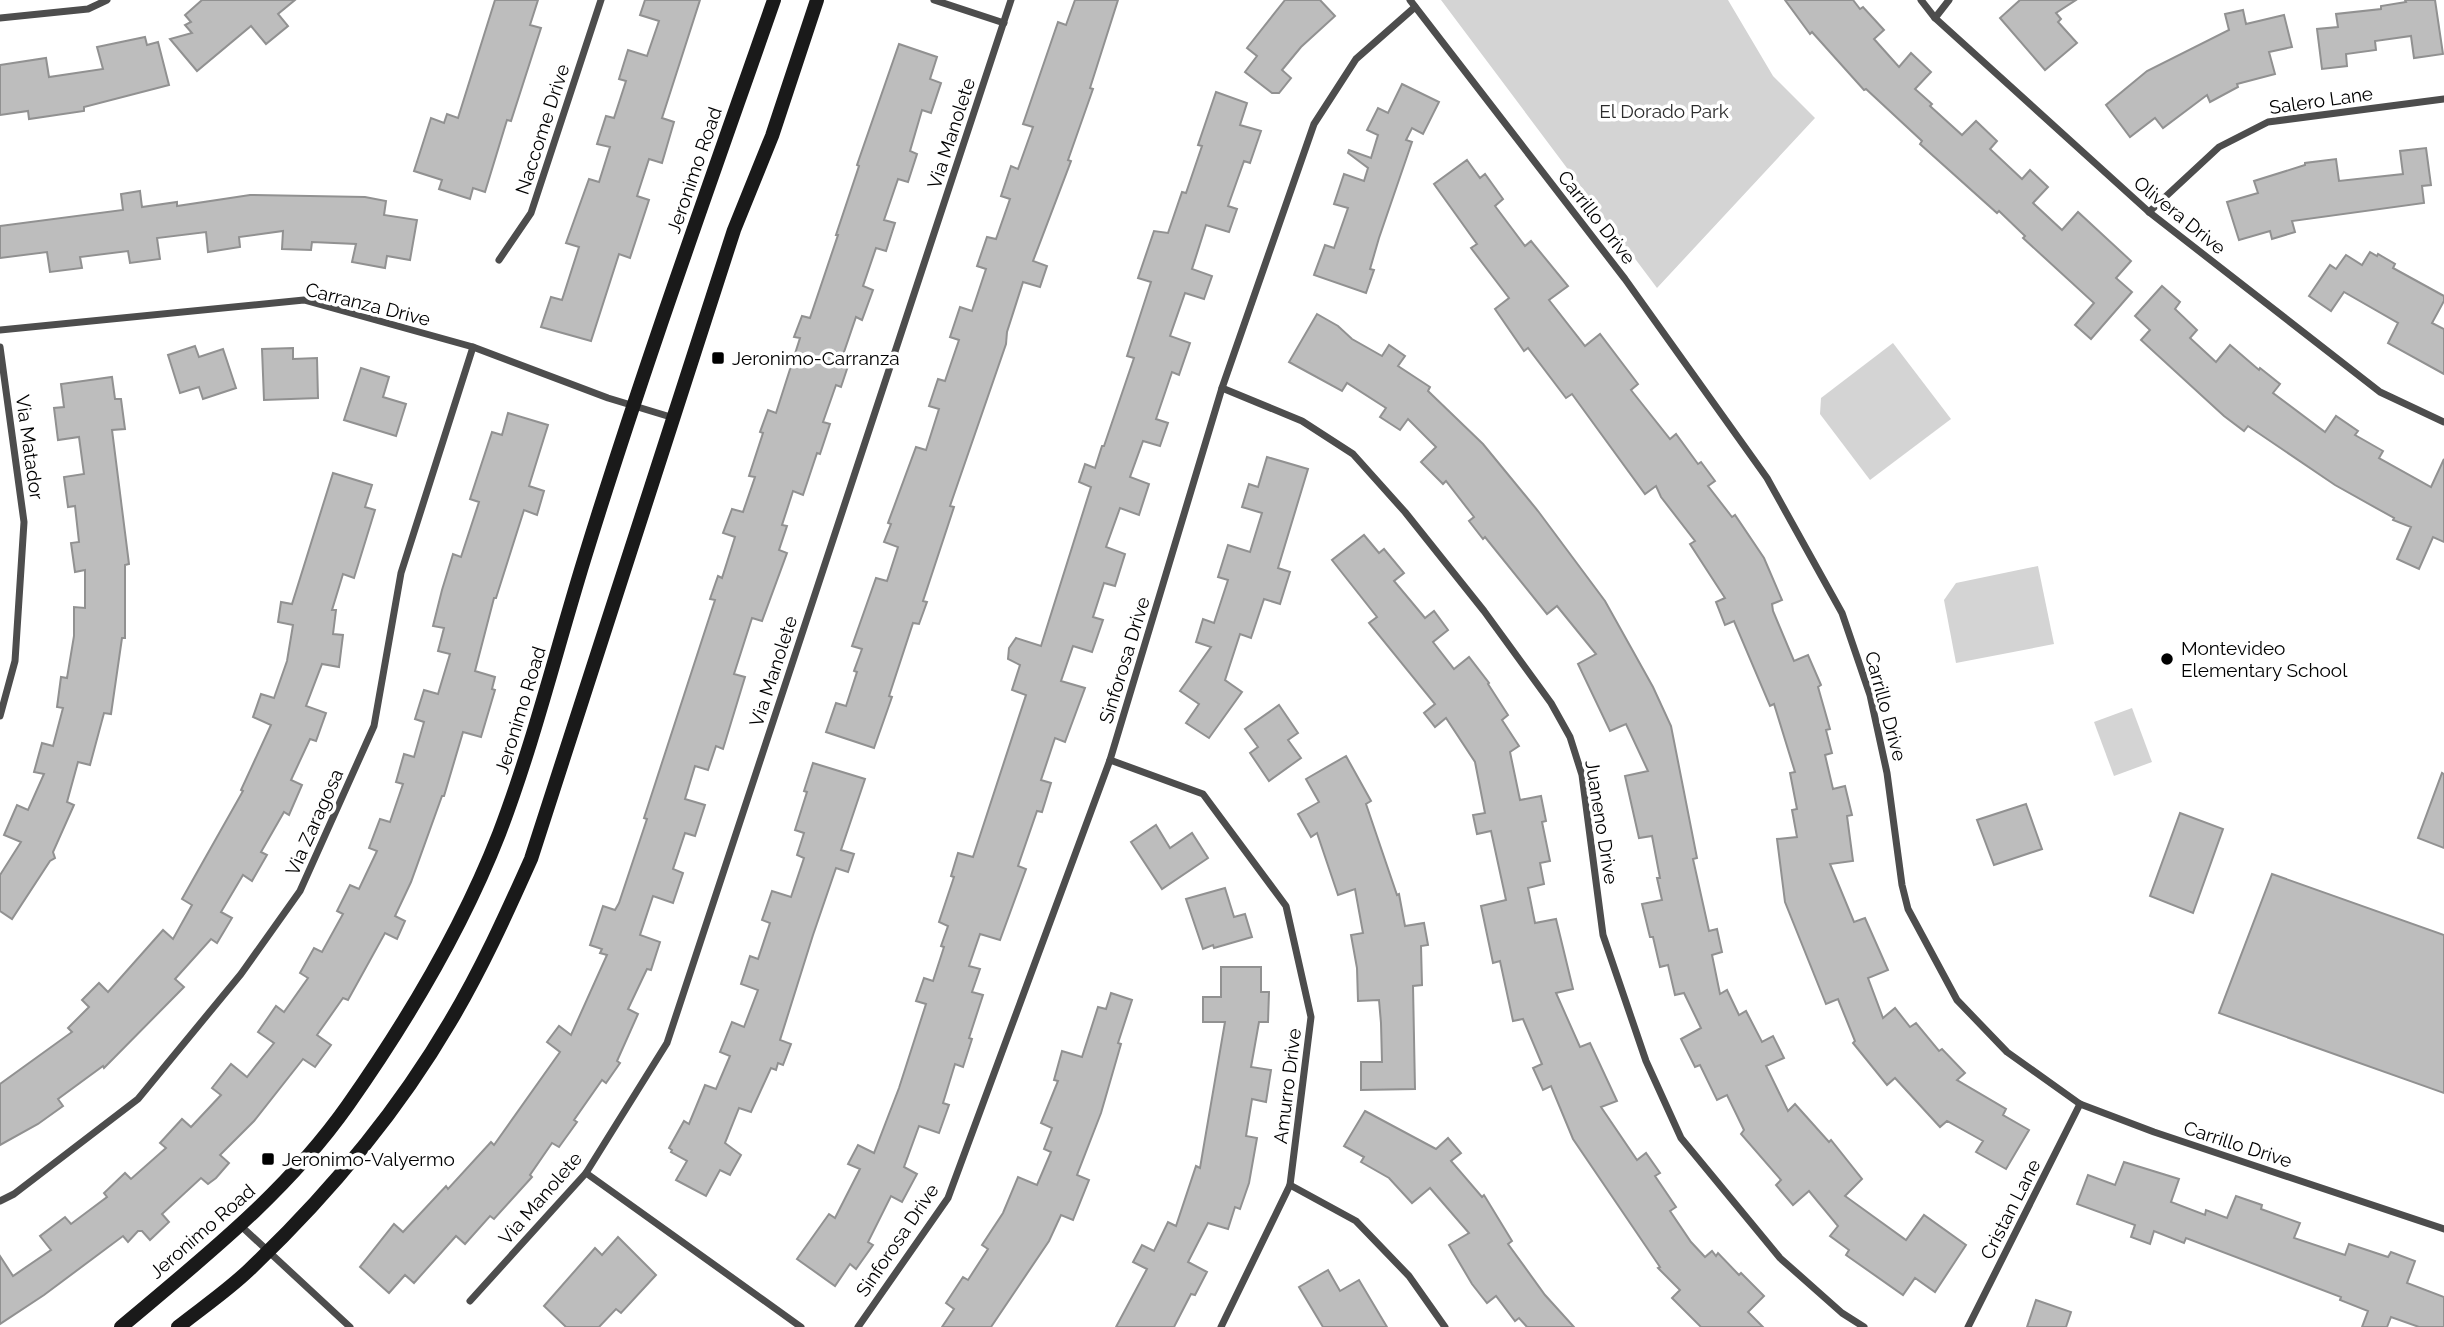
<svg xmlns="http://www.w3.org/2000/svg" width="2444" height="1327" viewBox="0 0 2444 1327" font-family="Raleway,sans-serif">
	<rect width="100%" height="100%" fill="#fff"/>
	<g fill="#d4d4d4">
		<path d="M1441 0H1728L1773 76 1815 118 1657 288Z"/>
		<path d="M1893 343 1951 419 1870 480 1820 414 1821 398Z"/>
		<path d="M2038 566 2054 644 1956 663 1944 600 1956 583Z"/>
		<path d="M2132 708 2152 762 2114 776 2094 722Z"/>
	</g>
	<g fill="#bdbdbd" stroke="#919191" stroke-width="2">
		<path d="M202 0H295L278 14 288 26 266 44 251 26 197 71 170 39 192 33 185 25 191 22 185 15Z"/>
		<path d="M495 0H538L530 25 541 28 511 121 507 120 485 192 473 188 470 199 439 189 442 180 414 171 431 118 444 123 447 114 458 118Z"/>
		<path d="M645 0H700L662 118 674 122 662 163 649 159 637 196 649 200 630 258 619 254 591 341 541 327 551 297 562 300 579 247 566 243 589 179 599 182 610 147 597 144 606 116 614 118 626 81 619 79 628 50 647 56 659 21 640 15Z"/>
		<path d="M1075 0H1118L1090 88 1093 89 1068 160 1071 161 1033 261 1047 266 1040 287 1023 282 1007 332 1006 344 950 506 954 507 923 601 927 602 919 624 913 623 889 696 892 697 874 748 826 732 836 703 846 706 857 672 854 671 862 649 852 646 876 578 887 581 898 547 884 542 891 524 888 523 916 447 926 450 939 409 929 406 938 379 945 381 959 340 950 337 960 307 972 311 986 269 977 266 987 237 996 239 1010 199 1001 196 1011 166 1018 169 1033 127 1023 124 1058 22 1066 25Z"/>
		<path d="M1285 0H1320L1335 16 1301 47 1282 70 1291 78 1279 93H1272L1245 72 1257 56 1247 48Z"/>
		<path d="M1785 0H1853L1860 9 1863 7 1884 30 1874 39 1899 67 1911 53 1931 72 1915 89 1932 104 1930 106 1962 135 1976 121 1997 141 1990 149 2022 179 2030 170 2048 187 2033 203 2062 230 2078 212 2131 261 2116 278 2132 292 2091 339 2075 325 2094 303 2023 238 2025 236 1999 211 1997 213 1920 144 1922 141 1866 89 1864 90 1812 32 1810 34Z"/>
		<path d="M2020 0H2076L2056 13 2061 19 2058 22 2077 43 2045 70 2000 18Z"/>
		<path d="M2405 0H2435L2443 54 2414 58 2411 36 2375 41 2376 50 2346 54 2347 66 2322 69 2317 29 2338 27 2336 14 2381 9V6L2406 2Z"/>
		<path d="M2243 10 2246 24 2284 15 2292 47 2269 52 2275 74 2237 84 2238 87 2210 102 2207 95 2163 128 2155 118 2130 137 2106 105 2147 71 2229 30 2225 14Z"/>
		<path d="M145 37 147 45 158 42 169 85 84 107V111L29 119 28 111 0 115V65L46 58 49 77 103 69 97 47Z"/>
		<path d="M899 44 937 57 930 79 941 83 931 113 922 110 910 151 917 154 908 182 898 179 884 220 895 223 886 251 876 248 863 286 873 290 862 320 856 317 843 355 851 357 841 387 836 385 823 422 830 424 820 454 817 453 803 495 793 491 782 525 787 526 779 550 787 553 762 621 752 618 734 674 745 677 723 749 716 746 708 770 695 766 685 799 705 805 695 836 685 833 673 869 683 873 673 903 653 896 640 935 660 942 651 970 647 969 628 1009 638 1014 617 1061 620 1063 606 1083 602 1080 574 1120 577 1122 559 1147 552 1143 530 1175 532 1177 494 1219 490 1216 465 1244 456 1236 414 1283 405 1275 389 1293 360 1267 394 1224 403 1232 446 1186 448 1189 491 1142 494 1145 560 1052 547 1042 559 1026 571 1035 607 955 600 953 602 949 590 945 603 906 615 910 619 903 647 819 644 818 715 600 710 599 718 576 722 578 735 537 723 533 732 509 743 512 755 477 749 476 763 433 760 432 768 410 776 413 800 338 794 337 802 316 810 318 838 235H836L859 166 857 165Z"/>
		<path d="M1402 84 1439 102 1423 134 1412 128 1406 140 1412 142 1379 238 1370 269 1374 270 1366 293 1314 275 1325 245 1334 248 1348 208 1334 204 1344 174 1364 181 1368 168 1348 153 1349 150 1371 158 1378 135 1367 130 1378 108 1388 113Z"/>
		<path d="M1216 92 1247 103 1240 125 1261 131 1250 163 1244 161 1228 206 1237 209 1229 232 1206 225 1192 269 1212 276 1204 299 1185 293 1170 336 1190 343 1179 375 1172 372 1156 419 1168 423 1160 446 1143 441 1130 477 1149 484 1139 515 1120 508 1106 547 1125 554 1115 586 1104 583 1093 617 1103 620 1092 652 1073 646 1061 681 1085 688 1065 742 1055 738 1041 780 1051 783 1042 812 1037 811 1018 866 1026 869 1000 940 980 934 969 966 980 969 972 992 983 995 969 1038 972 1039 963 1067 955 1064 943 1103 949 1105 939 1133 919 1126 904 1167 917 1174 902 1202 891 1196 868 1242 873 1245 856 1269 850 1264 835 1286 797 1259 829 1214 835 1218 860 1169 848 1164 858 1145 874 1153 899 1088 926 1004 916 1001 924 978 933 981 944 947 941 946 948 926 939 922 954 877 951 876 958 853 973 857 1026 695 1012 690 1020 665 1008 659 1009 648 1016 638 1041 646 1091 487 1079 482 1085 464 1095 468 1102 446H1104L1134 358 1127 356 1151 282 1138 278 1154 231 1168 233 1182 192 1186 193 1202 146 1198 145Z"/>
		<path d="M2426 148 2431 185 2422 186 2424 203 2292 221 2295 232 2272 239 2270 231 2239 240 2227 202 2258 193 2254 181 2305 165V163L2336 159 2339 181 2403 174 2400 151Z"/>
		<path d="M1467 160 1480 178 1485 174 1503 199 1495 206 1525 246 1531 241 1568 286 1549 300 1585 346 1600 334 1638 384 1631 390 1670 439 1676 434 1698 464 1701 462 1715 481 1708 486 1732 517 1735 515 1764 558 1782 600 1772 604 1773 611 1794 661 1808 655 1821 685 1818 687 1830 729 1826 730 1832 753 1825 755 1833 789 1845 786 1852 815 1847 816 1853 861 1830 864 1854 922 1865 918 1888 970 1868 978 1883 1018 1895 1008 1910 1027 1916 1023 1939 1051 1942 1049 1965 1073 1957 1080 2006 1109 2003 1115 2029 1130 2006 1169 1976 1152 1983 1141 1947 1121 1940 1127 1895 1078 1887 1085 1853 1043 1855 1041 1838 999 1826 1004 1785 902 1777 839 1797 837 1792 810 1797 809 1790 773 1795 772 1774 704 1770 706 1734 621 1725 625 1716 602 1725 598 1690 544 1695 541 1661 497 1656 486 1645 494 1572 394 1566 398 1528 348 1524 351 1495 309 1509 298 1471 248 1477 244 1434 184Z"/>
		<path d="M140 191 142 207 177 202V206L250 195 365 197 386 201 384 215 417 220 410 260 387 256 385 268 352 262 356 244 312 242 311 250 282 249 283 231 239 237 240 247 208 252 206 232 157 238 160 259 130 263 128 251 80 257 82 268 50 272 47 252 0 258V226L123 210 121 194Z"/>
		<path d="M2370 252 2377 256 2378 254 2395 264 2393 268 2444 296V301L2432 323 2444 329V374L2388 343 2398 323 2344 292 2331 311 2309 296 2330 265 2336 269 2346 255 2362 265Z"/>
		<path d="M2162 286 2180 302 2175 309 2197 330 2190 338 2216 362 2230 345 2259 370 2260 368 2280 384 2273 393 2325 432 2336 416 2358 431 2355 435 2383 451 2379 458 2431 487 2444 459V542L2433 537 2419 569 2397 559 2411 527 2393 520 2394 518 2335 485 2248 426 2244 431 2224 416 2141 340 2150 330 2135 316Z"/>
		<path d="M1317 314 1338 326 1352 339 1382 356 1389 345 1405 356 1398 366 1430 387 1428 391 1483 444 1538 511 1605 601 1653 687 1671 726 1697 858 1693 859 1709 931 1717 929 1722 952 1712 955 1720 994 1727 990 1739 1015 1746 1011 1762 1042 1773 1036 1784 1058 1766 1066 1788 1111 1795 1104 1829 1142 1831 1140 1862 1179 1845 1196 1906 1240 1924 1215 1966 1245 1935 1292 1915 1278 1903 1295 1846 1255 1849 1250 1830 1236 1838 1226 1809 1191 1793 1205 1776 1185 1781 1180 1741 1134 1744 1130 1727 1095 1717 1100 1700 1065 1695 1067 1681 1039 1701 1028 1684 993 1675 995 1668 965 1660 967 1653 937H1650L1642 904 1662 900 1657 878H1660L1652 836 1639 838 1625 776 1648 771 1626 724 1610 731 1578 664 1596 654 1557 606 1547 614 1485 537 1483 539 1469 521 1474 517 1446 481 1443 484 1421 462 1436 447 1408 419 1400 430 1380 417 1386 408 1347 383 1342 391 1289 362Z"/>
		<path d="M195 346 199 357 223 349 236 388 203 399 199 387 180 393 168 355Z"/>
		<path d="M293 348V359L317 358 318 398 264 400 262 349Z"/>
		<path d="M361 368 389 377 383 397 406 404 396 436 344 420Z"/>
		<path d="M112 377 115 399H121L125 429 112 430 129 564 125 565V638H122L111 714 104 713 90 765 78 762 67 802 74 805 53 852 55 858 50 861 12 919 0 911V875L21 842 4 835 17 805 28 810 44 774 34 772 42 743 53 746 63 708 57 707 61 677 67 678 74 636V607L85 608V570L75 572 71 543 79 542 75 506 68 507 64 477 84 474 79 437 58 440 54 408 64 407 61 384Z"/>
		<path d="M508 413 548 425 529 486 544 491 537 515 524 510 496 598H494L475 671 495 677 492 689 495 690 481 737 463 732 444 796H442L411 882 395 916 405 921 397 939 385 933 348 1000 343 998 317 1035 331 1045 315 1067 303 1059 254 1121 220 1155 229 1163 216 1178 208 1184 201 1178 162 1214 169 1222 150 1240 142 1231H138L128 1242 123 1236 44 1295 0 1324V1256L13 1276 51 1250 40 1236 65 1217 71 1224 107 1197 104 1193 125 1173 131 1179 166 1148 160 1143 182 1119 191 1127 221 1095 212 1088 231 1064 247 1077 274 1043 258 1032 276 1006 284 1012 308 978 300 973 314 948 322 952 343 914 337 911 350 885 359 889 377 851 369 848 380 819 390 822 403 784 396 782 404 754 414 757 424 722 415 719 424 690 438 694 450 654 438 651 444 628 433 626 442 590 453 554 461 557 479 502 470 499 492 432 502 435Z"/>
		<path d="M1267 457 1308 469 1278 568 1290 572 1280 604 1264 599 1251 638 1240 634 1225 680 1242 692 1209 738 1186 723 1199 704 1180 691 1211 647 1196 642 1203 619 1214 623 1228 580 1218 577 1228 545 1250 552 1262 513 1242 507 1249 484 1258 487Z"/>
		<path d="M333 473 372 485 365 507 375 510 354 578 343 574 332 610H336L333 634 343 635 339 667 322 664 306 706 326 713 316 741 310 739 291 780 302 785 289 815 284 812 261 852 267 855 252 881 243 875 221 912 232 918 217 943 211 939 175 979 184 987 104 1068 103 1066 58 1099 63 1106 38 1124 0 1145V1084L72 1032 68 1028 89 1007 82 1000 99 983 108 992 163 930 173 939 192 905 182 899 243 791 241 790 271 725 253 717 261 694 274 698 287 661 293 625 278 622 281 602 292 604Z"/>
		<path d="M1364 535 1379 553 1384 549 1404 573 1394 581 1425 618 1434 611 1448 630 1433 642 1454 669 1469 657 1489 683 1488 684 1508 715 1502 720 1519 746 1510 752 1520 800 1541 796 1546 821 1542 822 1550 861 1540 863 1544 884 1528 888 1535 923 1556 919 1573 989 1556 993 1580 1047 1590 1043 1617 1101 1601 1107 1637 1160 1646 1153 1660 1173 1655 1176 1676 1207 1670 1211 1691 1242 1705 1257 1712 1251 1716 1256 1718 1253 1739 1275 1741 1273 1764 1296 1748 1312 1763 1327H1701L1672 1298 1680 1290 1658 1268 1660 1267 1573 1139 1551 1086 1543 1090 1533 1068 1542 1064 1523 1019 1513 1021 1500 961 1493 963 1481 906 1506 900 1491 831 1477 834 1473 815 1485 813 1475 762 1446 718 1435 727 1424 713 1435 704 1369 623 1377 617 1332 560Z"/>
		<path d="M1279 705 1298 733 1288 740 1301 758 1269 781 1250 753 1258 747 1245 729Z"/>
		<path d="M1346 756 1371 801 1366 804 1397 895 1399 894 1405 926 1424 923 1428 945 1421 946 1422 985 1413 986 1415 1089 1361 1090V1062H1382L1381 1023 1379 1000 1358 1001 1357 968 1351 935 1363 933 1355 889 1338 895 1317 833 1311 837 1298 814 1319 802 1306 779Z"/>
		<path d="M813 763 865 779 841 850 854 854 848 872 836 868 813 935 780 1040 791 1044 783 1065 778 1063 776 1070 771 1068 751 1112 739 1108 725 1143 741 1155 730 1175 720 1170 706 1196 676 1180 687 1161 671 1152 672 1150 669 1148 684 1121 689 1124 705 1085 716 1089 730 1056 720 1052 732 1022 744 1027 758 990 741 984 750 956 758 959 770 923 762 920 772 891 791 897 804 858 797 855 804 833 795 830 807 792 804 791Z"/>
		<path d="M2442 773 2444 774V848L2418 838Z"/>
		<path d="M2026 804 2042 849 1994 865 1977 820Z"/>
		<path d="M2180 813 2223 829 2193 913 2150 896Z"/>
		<path d="M1156 825 1170 848 1192 833 1208 858 1162 889 1131 842Z"/>
		<path d="M2272 874 2444 935V1093L2219 1013Z"/>
		<path d="M1225 888 1234 917 1245 914 1252 937 1214 948 1213 945 1203 949 1186 899Z"/>
		<path d="M1221 967H1261V992H1269L1268 1022H1259L1251 1067 1271 1070 1266 1102 1252 1099 1246 1136 1257 1138 1249 1183 1240 1209 1235 1207 1228 1229 1208 1223 1188 1262 1207 1272 1195 1295 1191 1294 1174 1327H1116L1147 1269 1133 1262 1142 1245 1154 1251 1168 1222 1176 1226 1196 1166 1200 1168 1225 1022H1203V997H1221Z"/>
		<path d="M1111 993 1132 1000 1118 1043 1121 1044 1101 1113 1077 1175 1089 1180 1073 1220 1061 1215 1049 1241 991 1327H942L954 1309 946 1303 963 1277 968 1280 988 1249 982 1245 1003 1213 1018 1177 1037 1185 1051 1152 1044 1149 1052 1128 1041 1123 1058 1081 1054 1080 1062 1051 1082 1057 1098 1007 1106 1009Z"/>
		<path d="M1365 1111 1436 1149 1448 1138 1461 1153 1451 1161 1482 1197 1484 1195 1512 1241 1508 1244 1545 1295 1574 1327H1527L1519 1318 1515 1321 1496 1296 1487 1303 1472 1284 1449 1245 1469 1233 1430 1188 1412 1203 1389 1178 1361 1162 1364 1157 1344 1146Z"/>
		<path d="M2124 1162 2179 1179 2171 1202 2205 1215 2206 1210 2227 1218 2236 1196 2262 1205 2261 1209 2300 1223 2294 1238 2345 1255 2349 1244 2388 1257 2391 1252 2415 1261 2407 1283 2444 1297V1327H2419L2391 1317 2387 1327H2362L2368 1311 2340 1300 2341 1297 2186 1238 2184 1243 2154 1231 2150 1244 2131 1237 2135 1225 2077 1204 2088 1175 2115 1185Z"/>
		<path d="M618 1237 656 1275 621 1313 616 1309 599 1327H566L544 1306 595 1248 602 1255Z"/>
		<path d="M1328 1270 1340 1291 1359 1280 1387 1327H1323L1299 1287Z"/>
		<path d="M2036 1300 2071 1312 2066 1327H2027Z"/>
	</g>
	<g fill="none" stroke-linecap="round" stroke-linejoin="round">
		<g stroke="#4d4d4d" stroke-width="7">
			<path d="M934 0 1004 23"/>
			<path d="M1410 0 1625 279 1767 478 1842 613 1870 695 1887 773 1902 885 1908 909 1957 1000 2007 1052 2080 1104 2154 1132 2444 1229"/>
			<path d="M1921 0 1935 18 2149 212 2380 392 2444 422"/>
			<path d="M0 18 88 9 107 0"/>
			<path d="M1935 18 1949 0"/>
			<path d="M2149 212 2219 147 2268 122 2444 99"/>
			<path d="M499 260 531 213 601 0"/>
			<path d="M0 330 304 300 473 347 608 398 674 418"/>
			<path d="M0 347 24 522 15 661 0 716"/>
			<path d="M1222 388 1302 421 1353 454 1405 512 1484 611 1551 703 1570 737 1582 775 1603 935 1646 1061 1681 1138 1780 1258 1842 1313 1864 1327"/>
			<path d="M1110 760 1203 794 1286 906 1311 1017 1290 1185 1221 1327"/>
			<path d="M586 1173 801 1327"/>
			<path d="M1290 1185 1356 1221 1409 1276 1445 1327"/>
			<path d="M0 1201 14 1194 138 1099 241 974 300 891 374 726 401 573 473 347"/>
			<path d="M241 1226 350 1327"/>
			<path d="M470 1301 586 1173 667 1043 1011 0"/>
			<path d="M858 1327 948 1198 1110 760 1222 388 1314 124 1356 59 1415 7"/>
			<path d="M1968 1327 2080 1104"/>
		</g>
		<g stroke="#1a1a1a" stroke-width="14">
			<path d="M121 1327C203 1258 286 1193 348 1105 407 1021 461 931 499 834 533 745 556 651 584 560 642 371 709 186 774 0"/>
			<path d="M178 1327C202 1308 227 1291 249 1270 327 1196 396 1114 450 1022 481 970 506 915 531 859L734 230 772 136 817 0"/>
		</g>
	</g>
	<g fill="#000" stroke="#fff" stroke-width="2.5">
		<rect x="711" y="351" width="14" height="14" rx="3.5"/>
		<circle cx="2167" cy="659" r="7"/>
		<rect x="261" y="1152" width="14" height="14" rx="3.5"/>
	</g>
	<g text-anchor="middle" dominant-baseline="central" stroke-width="7" stroke-linejoin="round" paint-order="stroke">
		<g font-size="19" fill="#000" stroke="#fff">
			<text transform="translate(2321 100) rotate(-8)">Salero Lane</text>
			<text transform="translate(542 129) rotate(-72)">Naccome Drive</text>
			<text transform="translate(951 133) rotate(-72)">Via Manolete</text>
			<text transform="translate(694 170) rotate(-71)">Jeronimo Road</text>
			<text transform="translate(2180 215) rotate(39)">Olivera Drive</text>
			<text transform="translate(1597 217) rotate(52)">Carrillo Drive</text>
			<text transform="translate(368 304) rotate(14)">Carranza Drive</text>
			<text transform="translate(30 447) rotate(82)">Via Matador</text>
			<text transform="translate(1124 660) rotate(-73)">Sinforosa Drive</text>
			<text transform="translate(773 671) rotate(-72)">Via Manolete</text>
			<text transform="translate(1886 706) rotate(75)">Carrillo Drive</text>
			<text transform="translate(520 710) rotate(-73)">Jeronimo Road</text>
			<text transform="translate(314 822) rotate(-66)">Via Zaragosa</text>
			<text transform="translate(1602 822) rotate(81)">Juaneno Drive</text>
			<text transform="translate(1287 1086) rotate(-83)">Amurro Drive</text>
			<text transform="translate(2238 1144) rotate(18)">Carrillo Drive</text>
			<text transform="translate(540 1198) rotate(-49)">Via Manolete</text>
			<text transform="translate(2010 1209) rotate(-63)">Cristan Lane</text>
			<text transform="translate(202 1231) rotate(-41)">Jeronimo Road</text>
			<text transform="translate(897 1240) rotate(-56)">Sinforosa Drive</text>
		</g>
		<g font-size="19" fill="#2b2b2b" stroke="#fff">
			<text x="1664" y="111">El Dorado Park</text>
		</g>
		<g font-size="19" fill="#000" stroke="#fff" text-anchor="start">
			<text x="732" y="358">Jeronimo-Carranza</text>
			<text x="2181" y="648">Montevideo<tspan x="2181" dy="22">Elementary School</tspan></text>
			<text x="282" y="1159">Jeronimo-Valyermo</text>
		</g>
	</g>
</svg>
